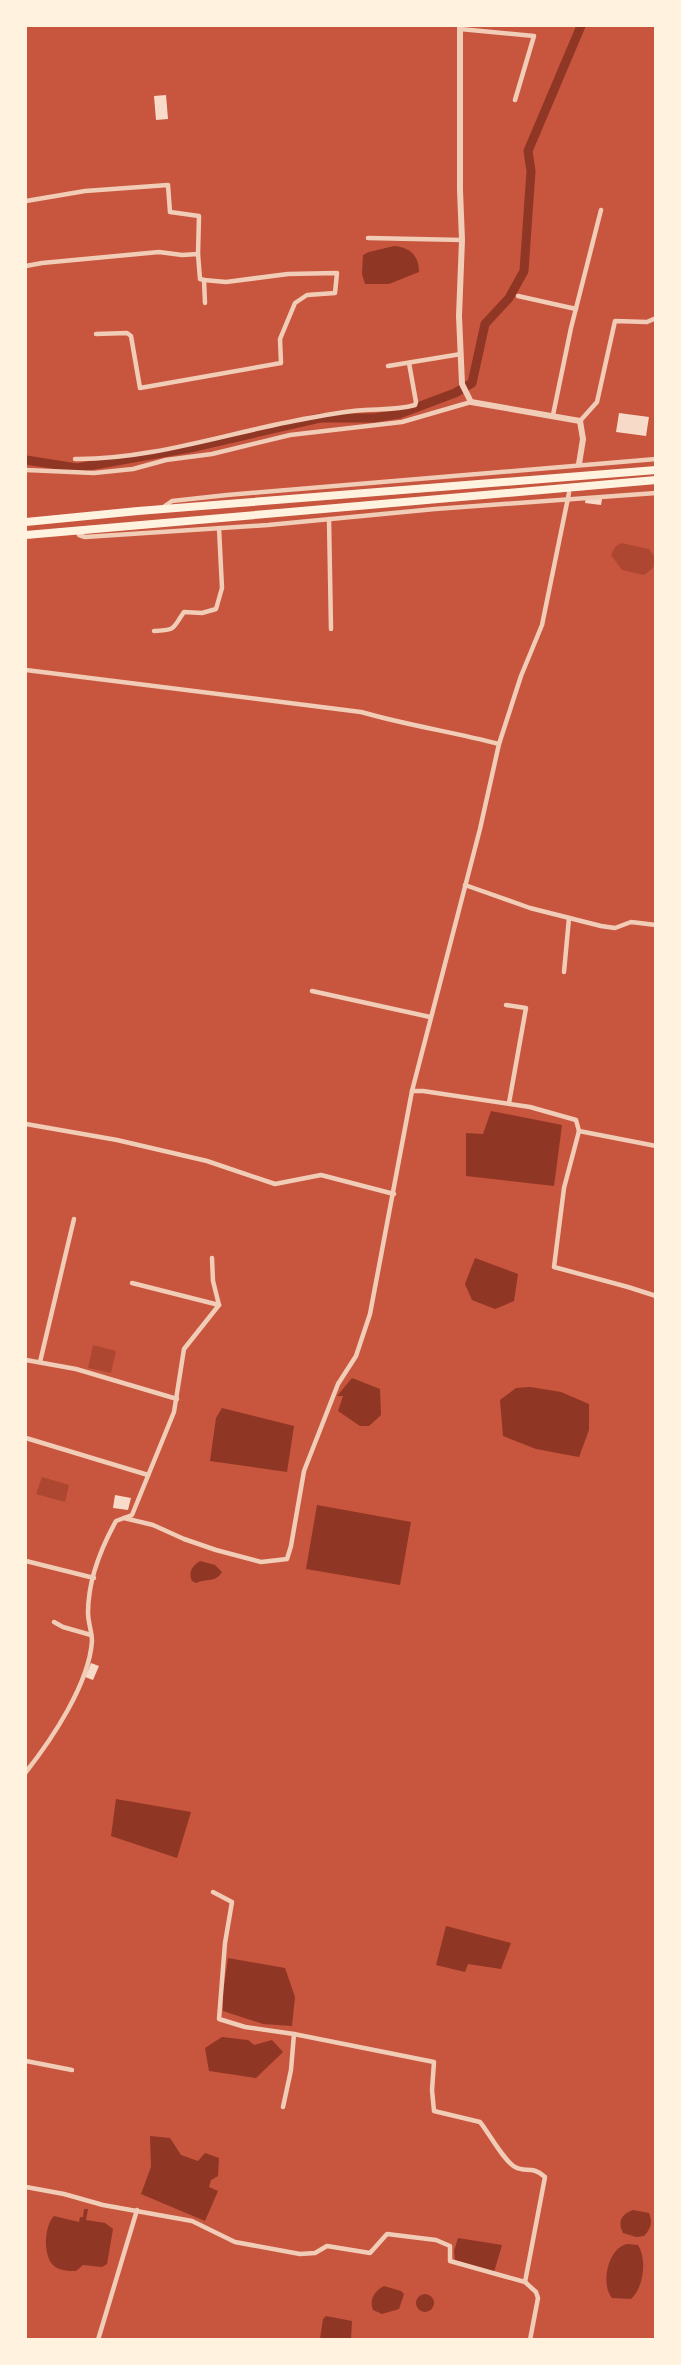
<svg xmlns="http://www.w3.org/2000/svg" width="681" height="2365" viewBox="0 0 681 2365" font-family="'Exo 2',sans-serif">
	<rect width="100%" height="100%" fill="#c8553d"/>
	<g fill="#ae4732">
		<path d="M621 543 649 549 655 557 653 568 644 575 622 570 611 555 615 547Z"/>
		<path d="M93 1345 116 1351 111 1373 88 1368Z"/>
		<path d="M42 1477 69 1485 65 1502 36 1494Z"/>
	</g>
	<g fill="#8f3625">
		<path d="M394 246C409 247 419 255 419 272L389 284H365L362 274 363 255 369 252Z"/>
		<path d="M491 1111 562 1125 554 1186 466 1176V1133L483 1134Z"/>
		<path d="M475 1258 518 1274 514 1301 495 1309 472 1300 465 1284Z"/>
		<path d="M352 1378 380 1389 381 1415 369 1426H360L338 1411 343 1396H337Z"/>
		<path d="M530 1387 561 1392 589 1404V1430L579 1457 536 1449 503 1436 500 1400 516 1388Z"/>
		<path d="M222 1408 294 1426 287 1472 210 1461 216 1418Z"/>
		<path d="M317 1505 411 1522 400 1585 306 1569Z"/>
		<path d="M200 1561 215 1565 222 1572C215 1583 207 1578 196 1583L192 1581C188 1572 192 1566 200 1561Z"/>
		<path d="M116 1799 191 1812 177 1858 111 1836Z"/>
		<path d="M446 1926 511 1943 501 1969 468 1964 465 1972 436 1965Z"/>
		<path d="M228 1958 285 1968 295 1997 292 2026 263 2024 223 2011V1992Z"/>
		<path d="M222 2037 248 2040 254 2045 272 2040 283 2052 256 2078 209 2071 205 2048Z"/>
		<path d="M150 2136 170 2138 181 2155 198 2161 205 2153 219 2158 218 2176 211 2180 209 2187 218 2191 205 2221 141 2194 151 2167Z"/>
		<path d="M84 2209H88L86 2220 105 2223 113 2229 107 2264 102 2267 83 2265 76 2271C69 2271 59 2271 53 2265 43 2255 44 2226 54 2216L79 2222 80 2217H83Z"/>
		<path d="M633 2210 649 2213C653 2223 651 2228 644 2236L636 2237 623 2233C617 2221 622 2214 633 2210Z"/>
		<path d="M458 2238 502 2245 494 2272 455 2260 454 2251Z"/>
		<path d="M627 2244 638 2245C647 2259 644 2287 631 2299L612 2298C600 2284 608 2248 627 2244Z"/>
		<path d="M384 2286 401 2291 404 2294 399 2309 382 2314 373 2310C369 2300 374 2291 384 2286Z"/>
		<circle cx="425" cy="2303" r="9"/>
		<path d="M326 2316 352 2321 351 2339H320L323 2319Z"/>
	</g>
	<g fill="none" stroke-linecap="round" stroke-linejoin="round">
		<path stroke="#8f3625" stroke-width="9" d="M26 460 77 468 190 448 320 418H374L399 414 455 393 472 383 485 324 509 298 524 271 531 171 528 151 581 26"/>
	</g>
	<g fill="#f7dbc8">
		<path d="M166 95 168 119 156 120 154 96Z"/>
		<path d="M619 413 649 417 646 436 616 432Z"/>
		<path d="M586 497 602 499 601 505 585 503Z"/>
		<path d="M115 1495 131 1498 128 1510 113 1508Z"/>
		<path d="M91 1663 99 1666 93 1680 85 1677Z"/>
	</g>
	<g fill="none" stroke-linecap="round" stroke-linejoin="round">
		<g stroke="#f1ccb7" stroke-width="4.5">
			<path d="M460 29 534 36 515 100"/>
			<path d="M26 201 85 191 168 185 170 212 199 216 198 254"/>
			<path d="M368 238 462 240"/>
			<path d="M26 266 42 263 159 252 182 255 198 254 200 279 204 280 205 303"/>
			<path d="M518 296 576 309"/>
			<path d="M96 334 127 333 131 336 140 388 281 363 280 339 295 303 307 295 335 293 337 273 288 274 226 282 204 280"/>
			<path d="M388 366 461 354"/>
			<path d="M553 415 571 328 601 210"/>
			<path d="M580 421 597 402 615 321 647 322 656 318"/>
			<path d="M75 459C154 460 236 430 315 417 331 414 348 411 365 410 382 409 397 410 415 405L416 402 409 363"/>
			<path d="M26 470 94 473 133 469 166 460 212 454 290 435 402 422 471 402"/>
			<path d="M162 508 172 501 227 495 656 459"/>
			<path d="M329 519 331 629"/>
			<path d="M78 531 79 535 85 537 268 525 435 509 656 493"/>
			<path d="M154 631C177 630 172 629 184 612L202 613 216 609 222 588 219 528"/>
			<path d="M26 670 361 712C406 725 453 732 499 744"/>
			<path d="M465 885 530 908 601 926 615 928 631 922 656 925"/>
			<path d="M564 972 569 918"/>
			<path d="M312 991 430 1017"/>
			<path d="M506 1005 526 1008 509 1103"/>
			<path d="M412 1091H423L530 1107 576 1120 579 1131 656 1146"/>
			<path d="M26 1124 117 1140 207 1161 275 1184 321 1175 394 1194"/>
			<path d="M579 1131 564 1188 554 1267 628 1287 656 1296"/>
			<path d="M212 1258 213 1281 219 1305"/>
			<path d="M26 1360 76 1369 177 1399"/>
			<path d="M40 1362 74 1219"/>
			<path d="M26 1438 148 1475"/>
			<path d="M124 1518 153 1525 184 1539 216 1550 261 1562 287 1559 291 1546 304 1471 338 1384 356 1356 370 1314 412 1091 480 829 499 744 521 676 542 625 569 493"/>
			<path d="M26 1561 94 1578"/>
			<path d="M54 1622 63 1627 91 1635"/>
			<path d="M26 1772C52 1739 89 1684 92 1641 92 1632 88 1622 88 1613 88 1582 101 1548 116 1521L132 1515 174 1412 184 1349 219 1305 132 1283"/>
			<path d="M213 1892 232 1902 225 1943 219 2019 245 2027 294 2034 291 2070 283 2107"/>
			<path d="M294 2034 434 2062 432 2090 434 2111 480 2122C489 2133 503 2160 515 2167 526 2173 532 2165 545 2177L525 2282"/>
			<path d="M26 2061 72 2070"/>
			<path d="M26 2187 64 2194 103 2205 192 2221 235 2242 300 2254 315 2253 327 2246 370 2253 387 2234 436 2240 450 2246V2261L525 2282 536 2292 538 2298 530 2340"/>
			<path d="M98 2340 137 2210"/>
		</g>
		<path stroke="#f1ccb7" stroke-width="6" d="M460 26V190L462 240 459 316 462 384 471 402 580 421 583 439 579 464"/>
		<g stroke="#fff3e0" stroke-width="8">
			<path d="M26 522 138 511 656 470"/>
			<path d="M26 535 656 480"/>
		</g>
	</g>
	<rect width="681" height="2365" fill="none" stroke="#fff3e0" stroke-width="54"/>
</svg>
